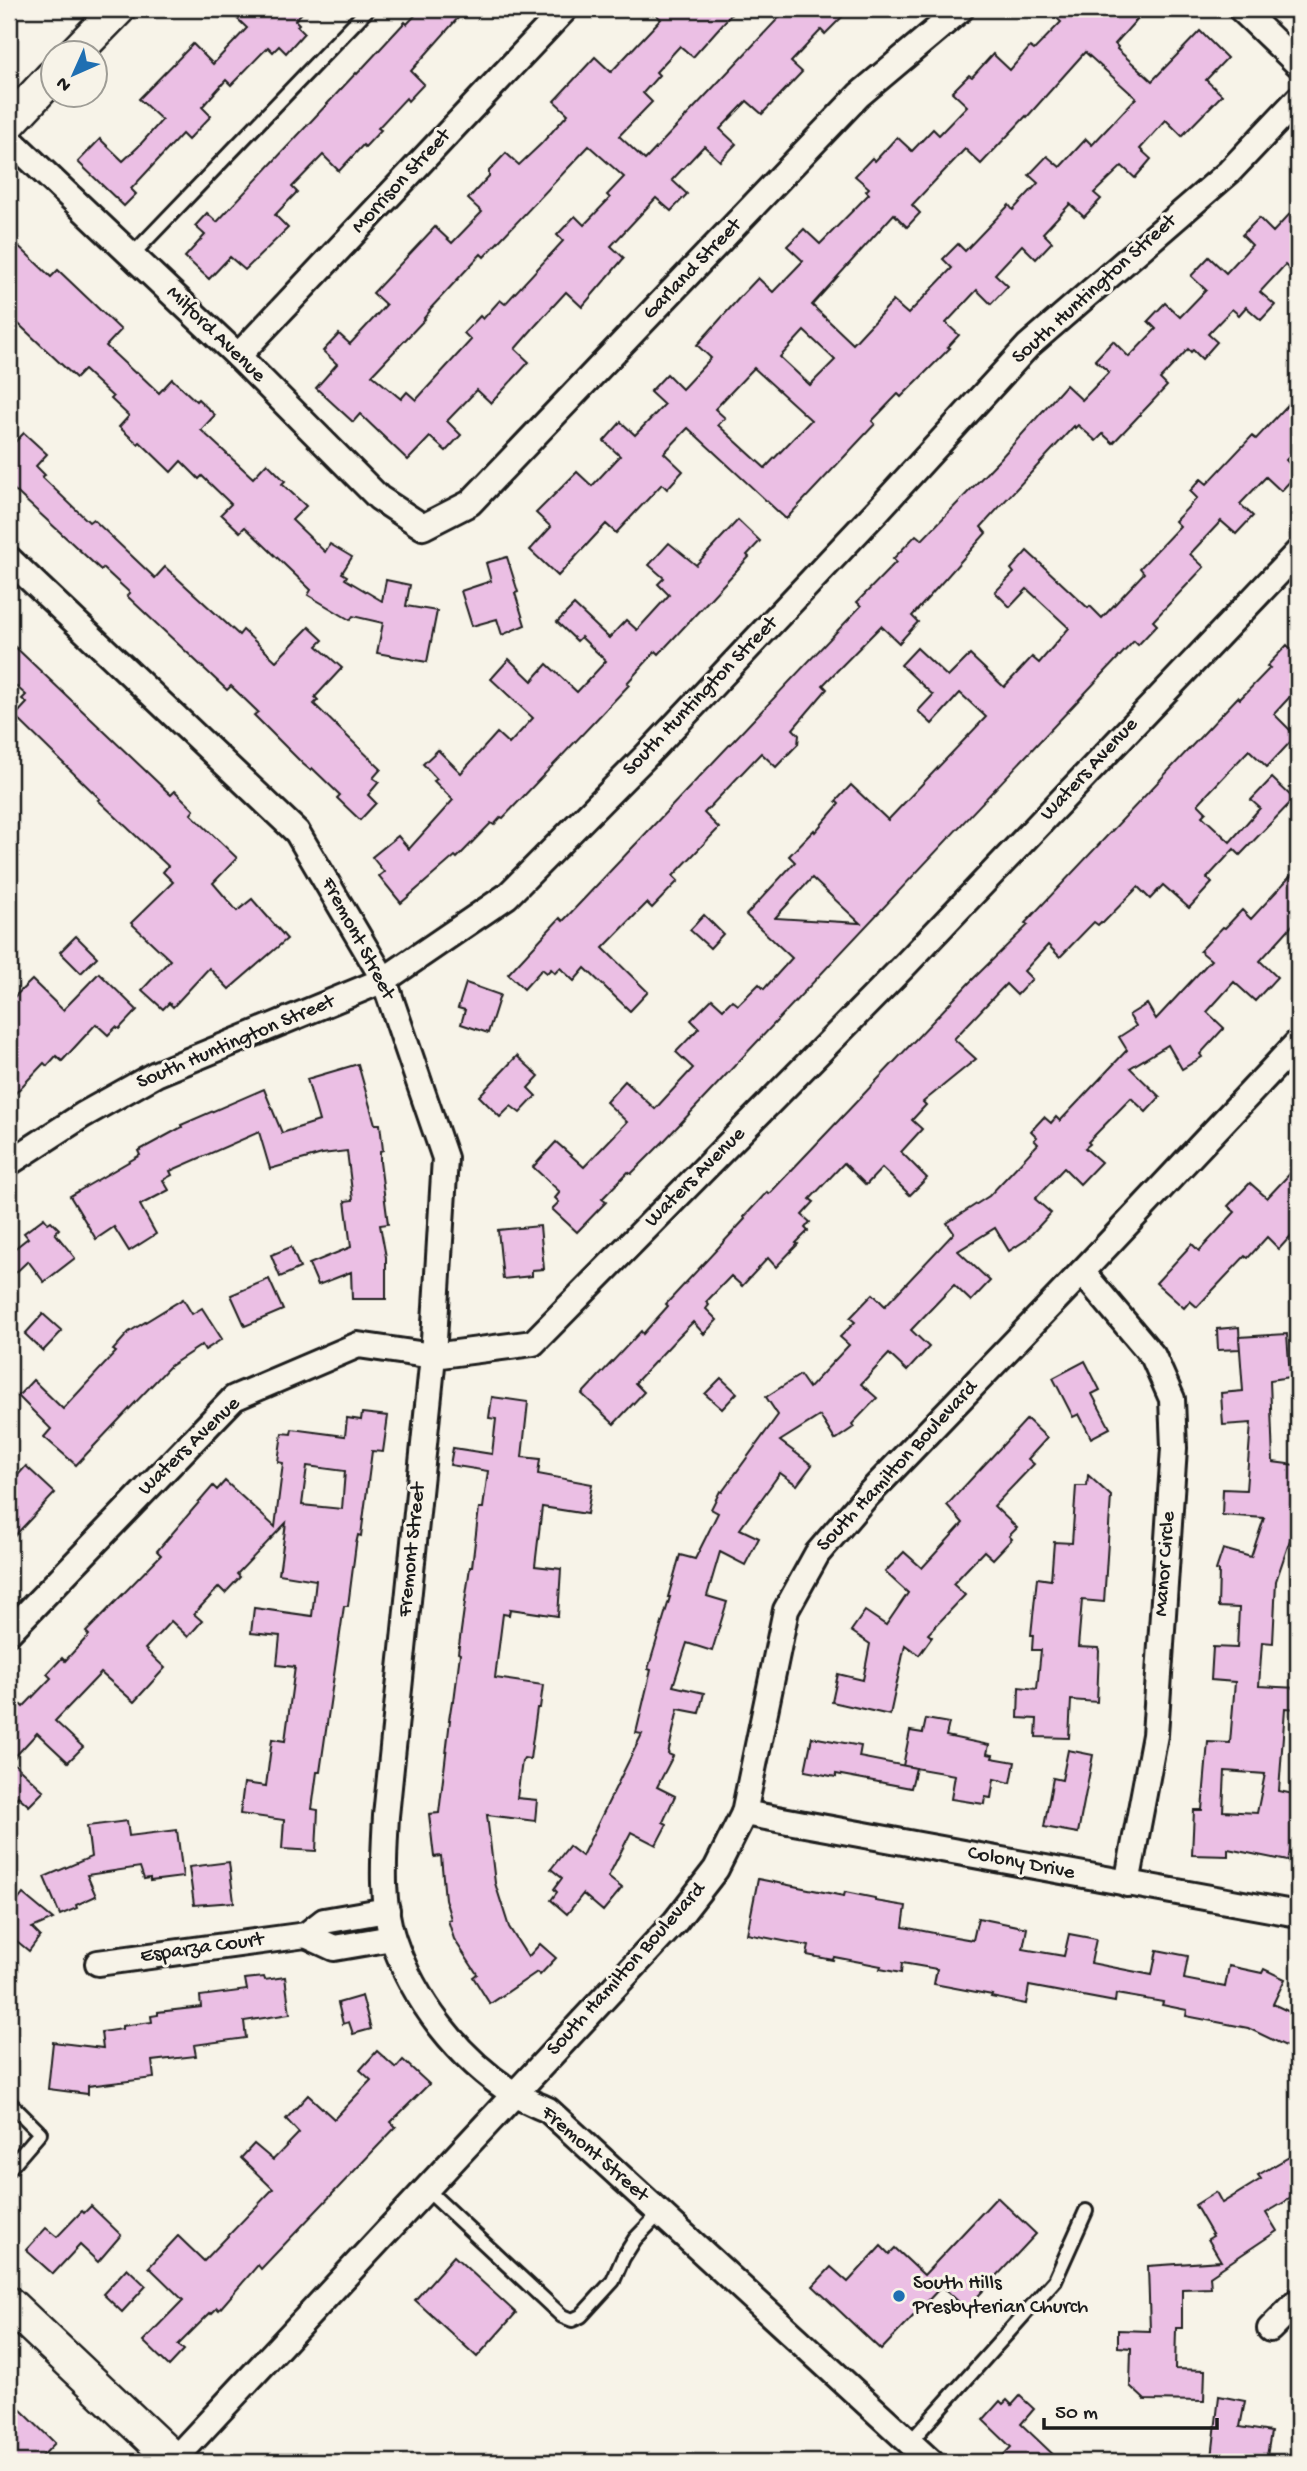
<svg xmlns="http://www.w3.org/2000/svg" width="1307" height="2471" viewBox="0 0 1307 2471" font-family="'Gochi Hand',sans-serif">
	<rect width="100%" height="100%" fill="#f7f3e8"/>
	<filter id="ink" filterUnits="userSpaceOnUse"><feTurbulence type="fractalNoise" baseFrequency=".0143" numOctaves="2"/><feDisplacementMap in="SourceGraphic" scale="14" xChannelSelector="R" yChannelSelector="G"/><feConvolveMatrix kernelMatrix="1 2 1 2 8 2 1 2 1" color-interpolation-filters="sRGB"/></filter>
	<g filter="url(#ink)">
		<g fill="#ebbfe4" stroke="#1c1c1c" stroke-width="2" fill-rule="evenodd">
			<path d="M227 9H306L295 20 299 24 297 26 304 33 286 53 279 46 273 52 268 47 231 85 226 80 202 107 211 116 188 140 182 134 131 189 136 194 124 206 78 162 100 139 123 161 138 147 162 120 139 99 193 44 213 64 247 28Z"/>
			<path d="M421 9H466L411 71 424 84 408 101 406 98 378 128 381 130 365 147 363 145 339 171 323 155 292 187 297 192 275 215 288 228 245 270 230 257 209 279 185 257 205 235 195 226 207 213 217 222 356 73 357 74 405 22 407 24Z"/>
			<path d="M649 9H736L693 57 680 46 656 72 659 75 643 93 652 102 619 136 645 160 787 9H850L825 34 821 30 791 62 802 72 762 114 747 101 720 129 736 144 720 161 704 146 672 180 687 194 671 211 656 198 611 246 624 258 582 307 566 292 536 325 515 349 529 362 491 403 477 390 447 421 461 435 446 451 430 437 408 460 360 414 353 422 316 388 337 364 323 351 339 334 350 344 386 305 373 293 435 227 452 243 482 212 468 199 489 176V171L506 153 519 165 541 144 568 114 554 101 595 57 611 72 661 19ZM589 146 624 177 607 195 610 198 584 225 575 216 557 235 563 241 505 304 500 300 483 319 480 316 464 333 471 340 416 400 407 392 401 399 372 375 425 319 424 318 430 311 429 310 481 254 484 257Z"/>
			<path d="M1047 9H1130L1139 17 1115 44 1118 47 1117 49 1152 81 1200 31 1227 58 1206 80 1222 95 1182 136 1166 120 1140 149 1151 159 1135 178 1122 166 1094 193 1101 199 1084 217 1070 204 1043 233 1052 242 1036 259 1022 245 995 274 1008 286 991 304 977 290 946 323 959 335 948 347 950 348 901 397 898 394 872 421 875 424 786 519 688 428 664 453 683 471 667 489 662 484 616 533 606 524 558 576 530 550 551 527 536 513 577 472 592 486 620 456 604 441 621 422 635 435 664 405 650 392 667 374 682 389 711 358 697 345 741 296 758 278 773 292 803 261 787 246 804 229 820 244 869 194 866 191 869 188 855 176 872 158 875 161 897 137 912 151 933 129 939 135 967 106 952 92 969 75 972 77 993 54 1010 70 1030 47 1034 50 1061 22ZM1085 52 1136 98 1092 145 1086 139 1060 167 1047 156 1029 175 1038 183 1013 210 1009 205 965 251 958 244 943 259 952 268 908 314 893 301 853 344 812 305 894 214 907 227 920 213 912 205 965 149 981 164 1026 116 1027 117ZM804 331 835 360 810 385 780 357ZM754 368 811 420 765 468 718 425 725 418 715 409Z"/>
			<path d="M1298 205V278L1285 265 1260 292 1275 305 1261 320 1246 307 1239 315 1232 309 1208 334 1217 342 1202 359 1193 350 1191 352 1188 349 1160 379 1167 386 1113 443 1103 434 1096 441 1078 425 1075 428 1074 426 981 527 986 533 912 616 918 622 899 643 881 626 823 685 827 689 793 729 799 735 798 744 776 767 761 753 704 813 719 828 673 876 678 881 652 908 647 903 603 948 648 992 630 1011 585 968 574 981 560 968 555 973 551 969 547 973 542 969 524 989 508 974 560 918 563 921 861 606 857 602 896 562 893 559 916 535 922 540 999 460 1066 385 1082 400 1109 372 1095 360 1113 341 1129 357 1156 329 1148 321 1165 303 1180 317 1206 290 1191 276 1209 257 1226 273 1252 245 1242 235 1259 218 1273 232Z"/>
			<path d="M9 237 51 277 58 270 121 330 106 346 135 373 137 372 159 393 172 379 196 401 198 399 215 415 201 430 253 478 267 463 285 481 282 484 306 506 292 520 325 552 330 544 352 557 342 573 347 576 345 579 382 601 386 580 410 585 406 606 437 611 427 662 377 653 383 623 353 616 350 620 308 595 311 590 245 527 240 532 221 514 231 504 202 476 199 479 181 461 171 472 140 442 138 444 119 427 129 416 111 399 113 397 84 370 76 378 9 315Z"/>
			<path d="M1298 394V447L1286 460 1298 473 1281 491 1266 477 1240 504 1253 516 1236 534 1221 521 1190 554 1204 567 1153 621 1157 625 1138 645 1134 641 663 1142 631 1174 628 1172 602 1199 606 1202 577 1232 552 1209 559 1202 555 1198 560 1192 533 1167 556 1142 584 1167 627 1122 606 1102 625 1081 655 1109 693 1068 676 1052 699 1028 691 1020 712 999 723 1009 732 1000 738 1005 759 984 764 989 792 958 746 915 795 862 789 856 814 830 815 832 839 804 836 801 851 785 888 820 986 717 960 693 932 724 918 711 933 695 901 665 917 648 948 677 970 655 1004 687 1032 657 1039 663 1069 628 1027 589 1010 607 995 592 1014 573 1011 569 1027 551 1088 608 1090 606 1102 618 1144 573 1140 568 1180 526 1175 521 1197 498 1190 491 1201 479 1207 484 1252 436 1256 439ZM812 878 860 923 775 918Z"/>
			<path d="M24 433 47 454 36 466 45 475 42 477 89 522 93 519 155 578 165 567 239 635 243 630 276 661 309 627 323 640 317 646 342 668 315 697 318 700 314 704 381 769 373 778 379 782 368 795 376 803 360 820 337 798 340 795 312 768 310 770 303 764 254 715 258 712 231 686 227 690 127 596 130 593 103 568 101 570 9 485V448Z"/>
			<path d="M738 520 760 541 747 555 749 557 659 654 656 651 627 683 629 685 503 818 501 817 494 825 491 823 457 858 455 856 401 903 379 876 384 872 372 857 398 836 409 849 453 800 434 781 437 779 423 764 438 750 461 773 497 733 509 744 533 718 491 679 509 659 532 681 547 664 577 692 606 661 581 637 577 641 557 622 574 605 609 638 626 620 637 630 669 595 658 584 664 578 649 565 669 543 696 565Z"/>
			<path d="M507 557 518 592 515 593 525 625 502 635 497 619 472 626 461 591 491 581 486 563Z"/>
			<path d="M9 641 171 795 175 791 194 810 191 814 237 858 213 883 237 911 252 899 287 939 229 989 209 968 173 1007 169 1003 163 1009 142 990 170 960 131 923 173 882 163 872 168 866 98 800 100 799 15 716 27 703 22 699 26 695 9 680Z"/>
			<path d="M1287 645 1298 656V688L1274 714 1296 736 1267 767 1249 750 1198 804 1206 812 1202 816 1230 842 1260 808 1251 800 1272 778 1294 799 1240 855 1234 849 1207 878 1212 883 1189 908 1163 885 1150 899 1138 887 1103 923 1101 922 1098 925 1094 922 1060 957 1048 945 1024 971 1032 979 1017 995 1006 984 954 1039 976 1059 923 1102 926 1105 912 1120 922 1129 901 1152 927 1178 910 1195 882 1168 866 1185 844 1163 810 1199 814 1202 802 1215 810 1222 805 1228 808 1231 796 1243 798 1244 776 1267 768 1258 742 1286 731 1276 706 1302 709 1305 706 1309 717 1320 704 1334 693 1322 679 1336 635 1383 644 1392 614 1424 582 1394 641 1331 643 1334 668 1306 666 1304 745 1219 744 1217 767 1192 769 1194 969 983 1028 925 1025 923 1238 697 1240 699 1270 668 1267 666Z"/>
			<path d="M1298 868V919L1260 961 1277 977 1255 1001 1234 982 1207 1012 1224 1028 1200 1054 1202 1057 1182 1069 1168 1045 1130 1068 1160 1097 1146 1112 1131 1098 1088 1142 1090 1144 1085 1148 1101 1162 1080 1184 1064 1168 1035 1199 1051 1213 1026 1240 1009 1251 995 1228 958 1251 990 1281 971 1301 954 1285 911 1330 929 1347 907 1371 889 1354 861 1384 877 1398 852 1424 854 1427 835 1440 820 1416 780 1441 812 1465 797 1485 780 1473 740 1529 759 1538 745 1565 720 1552 707 1596 727 1602 712 1651 687 1643 673 1686 704 1693 699 1713 678 1709 668 1754 673 1756 657 1787 675 1796 663 1822 667 1824 656 1845 631 1832 608 1877 622 1888 603 1911 583 1894 567 1914 551 1900 557 1892 554 1889 562 1878 551 1869 569 1846 582 1856 642 1734 636 1733 651 1670 648 1669 670 1597H668L680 1555 695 1559 718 1513 711 1509 720 1491 722 1492 778 1415 766 1397 800 1375 809 1388 849 1345 840 1337 855 1322 850 1318 873 1294 885 1306 954 1233 947 1223 989 1196 1038 1144 1034 1140 1037 1137 1031 1131 1044 1117 1051 1123 1056 1117 1060 1121 1127 1050 1119 1037 1136 1026 1129 1015 1147 1004 1156 1019 1211 960 1200 951 1223 927 1225 928 1242 910 1251 919Z"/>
			<path d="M704 915 723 934 710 948 690 930Z"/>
			<path d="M76 936 97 957 81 973 60 952Z"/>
			<path d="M99 973 137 1010 119 1029 116 1027 108 1035 96 1024 62 1061 56 1056 47 1066 44 1063 9 1100V1002L32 980 63 1010Z"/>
			<path d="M466 983 500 995 488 1033 461 1024 465 1010 458 1008Z"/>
			<path d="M517 1056 539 1076 528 1088 536 1096 520 1113 511 1106 500 1117 479 1096Z"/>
			<path d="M358 1064 375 1124H380L383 1150 380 1151V1162L388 1224 380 1225 386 1257V1299H352L351 1272 318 1285 309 1264 351 1247 345 1201 353 1200 347 1151 322 1154 270 1169 259 1132 170 1171 172 1175 163 1180 169 1190 140 1205 156 1234 129 1251 114 1227 96 1239 70 1196 140 1155 138 1151 182 1127 181 1125 264 1089 282 1133 319 1121 307 1079Z"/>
			<path d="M1298 1165V1228L1279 1249 1267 1237 1248 1258 1245 1256 1197 1307 1190 1301 1184 1308 1156 1283 1192 1244 1199 1251 1235 1212 1228 1206 1250 1183 1267 1198Z"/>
			<path d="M44 1218 48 1223 51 1221 59 1229 55 1233 75 1258 44 1282 28 1261 9 1279V1253L28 1238 24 1233Z"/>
			<path d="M540 1226 544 1269 532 1270V1276L503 1279 498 1230Z"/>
			<path d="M291 1247 300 1268 280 1277 271 1255Z"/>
			<path d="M269 1279 283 1310 245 1326 231 1295Z"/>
			<path d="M183 1299 192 1314 202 1308 222 1339 205 1350 202 1345 170 1366 76 1465 44 1437 51 1429 18 1396 33 1380 63 1409 116 1352 113 1350 129 1332Z"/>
			<path d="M43 1314 62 1331 43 1351 25 1334Z"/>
			<path d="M1239 1327 1240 1349 1218 1350 1217 1329Z"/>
			<path d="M1287 1334 1290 1377 1270 1380 1273 1462 1296 1465 1291 1537 1276 1581 1273 1643 1262 1642 1259 1686 1298 1688V1709L1285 1708 1279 1791 1298 1795V1841L1293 1840 1288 1861 1228 1849V1856L1192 1855 1194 1810H1202L1208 1742 1230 1743 1235 1682 1211 1680 1213 1647 1237 1648 1239 1608 1218 1607 1219 1571 1216 1570 1223 1549 1251 1557 1264 1518 1222 1515 1223 1489 1246 1490 1251 1423 1223 1425 1221 1393 1243 1391 1239 1337ZM1225 1771 1265 1774 1257 1813 1223 1811Z"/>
			<path d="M1085 1361 1100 1390 1092 1394 1110 1428 1091 1438 1079 1414 1073 1417 1053 1378Z"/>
			<path d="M721 1378 737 1393 722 1409 705 1394Z"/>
			<path d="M492 1397 528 1402 522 1457 540 1459 538 1474 592 1484 587 1514 542 1507 535 1566 561 1569 558 1616 510 1609 509 1615 503 1614 495 1678 543 1685 540 1708H537L530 1759 524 1758 522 1761 517 1798 537 1800 535 1821 487 1815 495 1883 509 1927 528 1957 540 1944 556 1958 540 1975 537 1972 490 2004 473 1977 477 1974 454 1939 448 1920 451 1919 445 1899 441 1856 434 1857 429 1814 439 1813 450 1720H449L452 1701H454L460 1654 458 1653 464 1609 470 1567H472L479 1508H483L488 1471 450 1465 453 1448 492 1454 496 1419 489 1418Z"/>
			<path d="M362 1413 388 1416 383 1452 372 1451 361 1536 358 1535 356 1544 348 1606H344L320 1772H317L312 1809 318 1810 316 1851 282 1849 284 1820 240 1814 244 1783 266 1786 272 1739 285 1741 295 1667 277 1665 280 1636 251 1633 254 1608 312 1616 316 1580 279 1574 286 1523 237 1574 240 1577 225 1593 219 1587 194 1614 202 1621 188 1637 171 1621 145 1649 165 1668 134 1702 101 1673 55 1721 83 1747 68 1762 37 1733 11 1761 44 1791 29 1806 18 1796 9 1807V1710L17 1701 23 1707 51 1678 47 1674 62 1658 65 1661 89 1635 86 1632 161 1555 157 1551 213 1486 217 1490 225 1481 275 1527 283 1463 278 1462 282 1433 291 1434 292 1429 345 1436 347 1418 361 1420ZM307 1466 345 1471 342 1509 302 1505Z"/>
			<path d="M1027 1419 1047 1438 1028 1459 1034 1464 994 1506 1017 1528 1009 1536 1012 1539 993 1559 984 1551 953 1584 965 1595 928 1634 932 1637 919 1655 905 1645 890 1715 832 1702 838 1674 863 1680 870 1644 851 1631 865 1611 886 1625 908 1593 885 1572 904 1552 922 1568 963 1523 947 1505Z"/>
			<path d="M26 1466 55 1493 9 1542V1485Z"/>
			<path d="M1088 1475 1111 1496 1104 1602 1082 1600 1078 1647 1098 1648 1099 1651 1097 1702 1071 1700 1069 1738 1036 1737 1037 1719 1018 1718 1019 1687 1037 1689 1041 1650H1032L1033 1635H1031L1037 1578 1051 1580 1054 1542 1072 1543 1076 1486H1087Z"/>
			<path d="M926 1719 949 1723 946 1736 989 1745 987 1754 993 1755 992 1758 1015 1762 1011 1783 994 1779 991 1798 985 1797 984 1804 951 1799 955 1775 903 1766 910 1731 923 1733Z"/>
			<path d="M812 1737 861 1746 859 1757 916 1768 911 1788 836 1774V1777L805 1771Z"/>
			<path d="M1068 1750 1093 1755 1078 1833 1044 1827 1053 1778 1062 1780Z"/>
			<path d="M127 1821 129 1836 177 1830 183 1877 150 1881V1878L144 1879 140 1867 87 1875 96 1896 76 1905 77 1908 60 1915 44 1877 91 1857 87 1826Z"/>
			<path d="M229 1862 234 1902 194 1905 189 1867Z"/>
			<path d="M758 1879 844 1896 845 1892 875 1898V1901L906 1906 903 1927 944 1935 973 1940 978 1918 1027 1928 1023 1949 1064 1956 1069 1934 1096 1939 1091 1963 1152 1975 1157 1950 1188 1956 1184 1979 1225 1987 1229 1966 1262 1973 1264 1969 1285 1979 1273 2004 1298 2016V2037L1292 2049 1248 2028 1186 2016 1187 2010 1162 2005 1163 2002 1116 1994 1115 2002 1029 1986 1026 2004 991 1997 992 1995 934 1984 937 1969 902 1963 901 1973 880 1969 881 1966 834 1957 833 1960 807 1955 809 1946 747 1934Z"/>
			<path d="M23 1894 53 1919 32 1928 40 1936 29 1951 12 1937 9 1938V1905L12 1908Z"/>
			<path d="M264 1977 265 1980 285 1977 290 2014 244 2021 246 2038 194 2045 196 2056 152 2061 154 2078 88 2086V2094L48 2089 53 2042 103 2048 101 2032 122 2029V2026L152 2022 151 2016 158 2015V2012L201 2007 200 1996 247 1990 245 1979Z"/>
			<path d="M362 1996 371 2029 353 2034 349 2022 343 2024 338 2003Z"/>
			<path d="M377 2051 396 2068 403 2060 429 2084 391 2122 396 2127 261 2269 258 2265 219 2310 217 2308 211 2314 210 2313 178 2345 184 2350 169 2366 143 2341 183 2300 149 2267 178 2236 204 2261 273 2189 241 2158 254 2144 273 2160 299 2133 286 2119 308 2095 334 2119 371 2080 360 2070Z"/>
			<path d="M1298 2152V2194L1266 2213 1277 2231 1210 2276 1211 2288 1182 2289V2328H1176L1175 2369 1205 2370 1204 2401 1145 2400 1130 2386 1131 2348 1118 2347V2330L1150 2331 1148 2266 1221 2261 1208 2239 1213 2236 1195 2205 1216 2192 1222 2203 1261 2179 1258 2175Z"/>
			<path d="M997 2197 1036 2234 966 2309 942 2286 881 2350 813 2286 831 2267 848 2282 881 2246 889 2254 895 2248 924 2275Z"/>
			<path d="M91 2206 121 2235 98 2262 80 2245 53 2274 26 2250 46 2228 57 2237 82 2211 84 2213Z"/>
			<path d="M454 2256 516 2313 477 2357 415 2300Z"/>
			<path d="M127 2268 146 2286 122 2312 103 2294Z"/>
			<path d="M1020 2396 1034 2409 1021 2424 1061 2462H997L1011 2447 983 2420 1000 2401 1003 2404 1007 2400 1012 2405Z"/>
			<path d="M1219 2396 1245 2401 1240 2427 1271 2432 1266 2462H1237L1212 2458Z"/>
			<path d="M21 2410 55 2443 37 2462H9V2423Z"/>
		</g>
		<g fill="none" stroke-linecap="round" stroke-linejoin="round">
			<defs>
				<g id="lane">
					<path d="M132 255 368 9"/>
					<path d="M9 2102 40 2133 9 2169"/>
					<path d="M426 2189 562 2316 572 2320 581 2316 613 2281 623 2258 635 2239 660 2213"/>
					<path d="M910 2442 1055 2280 1086 2211"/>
				</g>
				<g id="street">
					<path d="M1241 9 1298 64"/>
					<path d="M9 139 238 356 379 498 423 527 470 503 859 95 961 9"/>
					<path d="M238 356 565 9"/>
					<path d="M9 559 297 832 384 980 445 1158 433 1356 386 1816C384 1856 380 1901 393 1939 414 2001 458 2058 514 2094 524 2100 537 2105 548 2110L931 2462"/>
					<path d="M9 1163 83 1115 156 1074 384 980 507 896 645 757 879 509 1028 346 1229 172 1298 99"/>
					<path d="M1082 1272 1153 1356 1172 1399 1174 1448 1155 1735 1127 1884"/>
					<path d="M9 1632 234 1398 358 1345 433 1356 533 1343 904 966 1298 552"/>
					<path d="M744 1813 1298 1914"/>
					<path d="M306 1935 334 1948 392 1938"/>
					<path d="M98 1963 306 1935 324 1921 387 1910"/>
					<path d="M1270 2329 1298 2301"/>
					<path d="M174 2460 675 1922 716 1869 744 1813 786 1610 817 1554 864 1499 1082 1272 1298 1042"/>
				</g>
				<g id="secondary">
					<path d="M76 52 118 9"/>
					<path d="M9 123 52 77"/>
					<path d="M9 2304 176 2462"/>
				</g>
			</defs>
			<use href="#lane" stroke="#1c1c1c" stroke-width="18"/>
			<use href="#street" stroke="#1c1c1c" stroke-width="30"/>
			<use href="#secondary" stroke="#1c1c1c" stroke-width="38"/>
			<use href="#lane" stroke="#f7f3e8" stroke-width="12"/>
			<use href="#street" stroke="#f7f3e8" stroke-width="24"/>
			<use href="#secondary" stroke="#f7f3e8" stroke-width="33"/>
		</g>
	</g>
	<circle fill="#1f6fb2" stroke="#f7f3e8" stroke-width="2.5" cx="899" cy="2296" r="7"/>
	<g text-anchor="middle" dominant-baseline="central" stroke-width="6" stroke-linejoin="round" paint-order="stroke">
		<g font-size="21" fill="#1c1c1c" stroke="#f7f3e8">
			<text transform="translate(402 182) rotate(-47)">Morrison Street</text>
			<text transform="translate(693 270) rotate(-46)">Garland Street</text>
			<text transform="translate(1095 290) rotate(-42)">South Huntington Street</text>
			<text transform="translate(215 335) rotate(44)">Milford Avenue</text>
			<text transform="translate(701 697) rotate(-46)">South Huntington Street</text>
			<text transform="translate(1090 770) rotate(-47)">Waters Avenue</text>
			<text transform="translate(357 939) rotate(62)">Fremont Street</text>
			<text transform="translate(236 1043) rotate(-23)">South Huntington Street</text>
			<text transform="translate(696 1178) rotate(-45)">Waters Avenue</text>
			<text transform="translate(190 1447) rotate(-44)">Waters Avenue</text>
			<text transform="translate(898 1467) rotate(-47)">South Hamilton Boulevard</text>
			<text transform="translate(413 1550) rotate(-84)">Fremont Street</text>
			<text transform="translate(1166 1564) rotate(-86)">Manor Circle</text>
			<text transform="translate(1021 1864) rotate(11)">Colony Drive</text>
			<text transform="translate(202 1949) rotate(-8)">Esparza Court</text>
			<text transform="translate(627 1970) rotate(-48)">South Hamilton Boulevard</text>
			<text transform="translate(594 2155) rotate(41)">Fremont Street</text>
		</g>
		<g font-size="21" fill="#1c1c1c" stroke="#f7f3e8" text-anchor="start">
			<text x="913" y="2284">South Hills<tspan x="913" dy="24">Presbyterian Church</tspan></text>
		</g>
	</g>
	<rect width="1307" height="2471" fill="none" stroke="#f7f3e8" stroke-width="35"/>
	<rect x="18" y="18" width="1272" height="2436" fill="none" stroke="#1c1c1c" stroke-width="2.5" filter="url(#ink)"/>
	<g transform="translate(74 74) rotate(225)"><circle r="33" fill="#f7f3e8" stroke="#9f9d96" stroke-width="2"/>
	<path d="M0-5L12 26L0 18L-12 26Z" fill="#1f6fb2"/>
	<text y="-10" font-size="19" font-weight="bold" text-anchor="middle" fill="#1c1c1c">N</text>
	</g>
	<path d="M1044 2418v10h173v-10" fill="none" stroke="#1c1c1c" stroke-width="3.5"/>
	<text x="1055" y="2418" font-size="21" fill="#1c1c1c" stroke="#f7f3e8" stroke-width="5" paint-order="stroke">50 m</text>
</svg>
